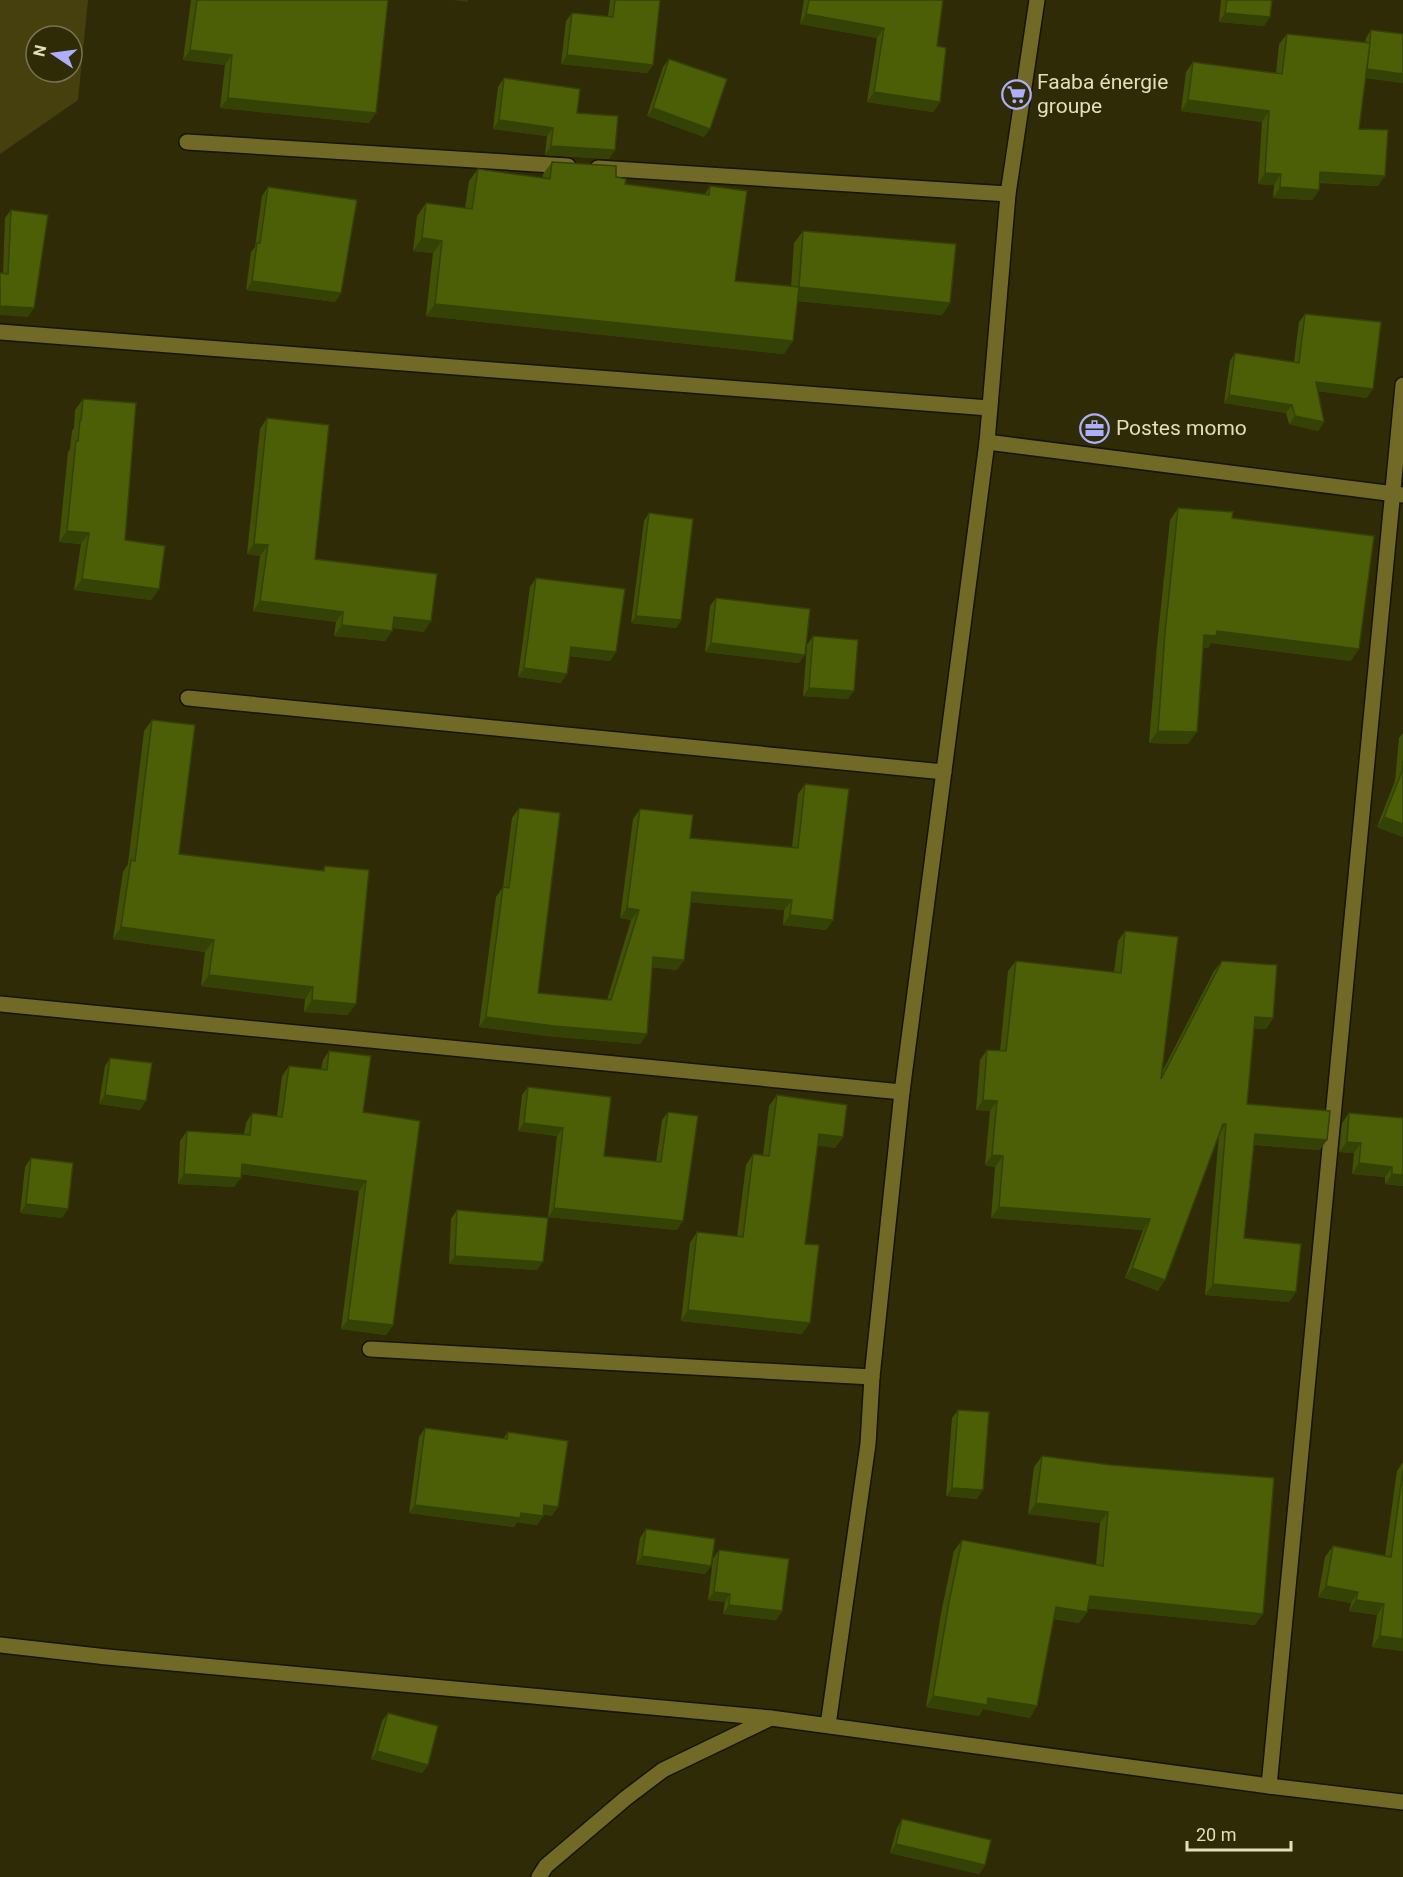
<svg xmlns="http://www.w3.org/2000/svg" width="1403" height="1877" viewBox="0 0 1403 1877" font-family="Roboto,sans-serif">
	<rect width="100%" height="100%" fill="#2f2b07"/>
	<path fill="#46400f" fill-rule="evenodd" d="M0 0H88L78 100 0 154ZM36 36H72V72H36Z"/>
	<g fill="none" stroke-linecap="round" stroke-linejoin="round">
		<defs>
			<g id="minor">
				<path d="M187 142 568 166"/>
				<path d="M598 168 1008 194"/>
				<path d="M0 332 989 408"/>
				<path d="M987 442 1403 495"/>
				<path d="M188 698 944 772"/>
				<path d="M0 1004 902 1092"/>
				<path d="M370 1349 872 1377"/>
				<path d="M0 1645 107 1657 771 1718 1269 1786 1403 1802"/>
				<path d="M828 1725 868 1444 872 1377 902 1092 987 442 1008 194 1037 0"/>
				<path d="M1269 1786 1403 385"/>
				<path d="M539 1877 546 1866 626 1798 663 1770 771 1718"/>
			</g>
		</defs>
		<use href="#minor" stroke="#161301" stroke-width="18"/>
		<use href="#minor" stroke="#716926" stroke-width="15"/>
	</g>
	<g fill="#415206">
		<path d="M191 0H388L369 123 220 108 225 65 183 60Z"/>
		<path d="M610 0H660L653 65 647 73 561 64 566 21 572 13 608 16Z"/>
		<path d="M804 0H943L937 46 940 102 933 112 867 102 877 38 800 24Z"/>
		<path d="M1221 0H1272L1264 26 1219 22Z"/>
		<path d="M1371 30 1403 83 1366 78 1359 129 1378 186 1319 183V190L1312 200 1273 198 1274 185 1258 184 1262 122 1181 111 1186 72 1193 62 1276 73 1279 44 1287 34 1365 43 1366 38Z"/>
		<path d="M669 59 704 137 647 116 663 67Z"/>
		<path d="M504 78 577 113 615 150 609 159 545 155 547 136 493 129 498 87Z"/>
		<path d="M552 162 616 177 625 184 705 194 710 186 735 281 791 287 794 243 803 231 950 303 942 315 797 301 784 354 426 316 433 253 413 251 417 216 426 203 465 208 469 181 478 169 543 178V174Z"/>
		<path d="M268 187 341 293 335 302 246 290 251 252 255 247 262 196Z"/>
		<path d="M11 210 28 317 3 274 5 218Z"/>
		<path d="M1305 314 1367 398 1318 391 1324 422 1318 431 1289 424 1286 413 1224 403 1230 361 1235 353 1294 362 1299 322Z"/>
		<path d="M83 399 125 540 159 589 151 600 74 590 81 544 59 542 68 452 70 449 72 431 74 428 75 410Z"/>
		<path d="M267 418 315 559 424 632 393 628 392 631 385 641 334 636 336 622 253 611 260 556 247 554 260 429Z"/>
		<path d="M1178 508 1232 518 1351 661 1211 643 1208 648 1203 647 1188 744 1149 743 1157 645 1170 520Z"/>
		<path d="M649 513 681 620 676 628 631 623 644 521Z"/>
		<path d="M536 578 616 652 610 661 569 656 561 683 518 677 530 587Z"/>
		<path d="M716 598 799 663 705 652 710 606Z"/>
		<path d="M813 636 848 699 803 696 807 645Z"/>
		<path d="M152 720 179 854 322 871 325 866 348 1015 304 1012 305 999 201 986 205 952 113 939 123 872 128 864 144 731Z"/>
		<path d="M1403 733V837L1377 827 1395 781 1399 738Z"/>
		<path d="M805 784 833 920 826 930 783 925 784 910 691 902 684 960 677 970 652 967 647 1034 640 1044 547 1036 479 1027 496 897 503 887 512 818 519 808 538 993 607 1000 631 920 620 918 633 819 640 809 690 838 792 847 798 794Z"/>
		<path d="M1125 931 1161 1074 1214 971 1222 961 1273 1018 1266 1029 1254 1028 1247 1104 1320 1150 1254 1145 1244 1238 1296 1292 1289 1302 1205 1295 1219 1135 1158 1291 1125 1278 1143 1230 991 1218 995 1167 985 1165 990 1111 976 1110 980 1060 987 1050 1000 1051 1008 971 1016 961 1114 972 1118 941Z"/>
		<path d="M329 1051 363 1112 393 1325 386 1335 341 1329 359 1191 241 1174 234 1187 178 1184 180 1141 187 1131 244 1134 246 1123 252 1113 277 1116 282 1076 289 1066 321 1070 323 1060Z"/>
		<path d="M110 1058 140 1110 99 1104 105 1066Z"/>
		<path d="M528 1087 604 1156 656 1162 662 1120 668 1112 677 1230 548 1217 557 1136 518 1131 522 1095Z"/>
		<path d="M777 1095 843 1137 835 1148 818 1145 805 1244 802 1334 681 1321 690 1243 697 1232 737 1237 746 1165 753 1154 763 1155 769 1106Z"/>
		<path d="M1349 1113 1403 1118V1186L1385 1184V1177L1352 1174 1354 1153 1339 1152 1342 1123Z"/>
		<path d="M31 1158 62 1218 20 1213 25 1167Z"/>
		<path d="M457 1210 537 1270 449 1264 451 1219Z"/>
		<path d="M958 1410 977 1499 946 1496 952 1418Z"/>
		<path d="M425 1428 503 1439 508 1432 552 1516 543 1514V1516L537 1525 517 1522 514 1527 409 1513 419 1437Z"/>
		<path d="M1042 1456 1255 1625 1087 1608V1612L1079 1623 1053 1619 1030 1718 983 1709 979 1716 926 1707 941 1613 954 1551 962 1540 1096 1565 1100 1523 1028 1514 1034 1467Z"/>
		<path d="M1403 1462V1651L1372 1647 1377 1615 1349 1611 1351 1603 1318 1597 1325 1557 1333 1546 1385 1556 1397 1471Z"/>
		<path d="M646 1529 711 1566 705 1574 636 1564 640 1538Z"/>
		<path d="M719 1550 782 1611 776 1620 723 1614 725 1602 708 1600 713 1559Z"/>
		<path d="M388 1713 428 1765 422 1773 371 1759 382 1721Z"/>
		<path d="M902 1819 985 1865 979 1874 890 1853 897 1828Z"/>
	</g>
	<g fill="#354205">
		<path d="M454 0H468L467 2Z"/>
		<path d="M1225 13 1270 17 1264 26 1219 22Z"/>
		<path d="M806 14 884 28 877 38 800 24Z"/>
		<path d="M190 50 232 55 225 65 183 60Z"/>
		<path d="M567 55 653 65 647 73 561 64Z"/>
		<path d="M1366 69 1403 74V83L1360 77Z"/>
		<path d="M874 92 940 102 933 112 867 102Z"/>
		<path d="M228 98 376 113 369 123 220 108Z"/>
		<path d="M1188 100 1269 111 1262 122 1181 111Z"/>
		<path d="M653 108 710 129 704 137 647 116Z"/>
		<path d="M499 120 553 128 547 136 493 129Z"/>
		<path d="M551 146 615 150 609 159 545 155Z"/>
		<path d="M1320 172 1385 176 1378 186 1313 182Z"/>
		<path d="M1265 173 1281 174 1274 185 1258 184Z"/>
		<path d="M1280 187 1319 190 1312 200 1273 198Z"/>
		<path d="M422 238 442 241 433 253 413 251Z"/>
		<path d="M252 281 341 293 335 302 246 290Z"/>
		<path d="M799 287 950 303 942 315 790 300Z"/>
		<path d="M435 304 793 341 784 354 426 316Z"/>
		<path d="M0 306 34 308 28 317 0 315Z"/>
		<path d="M1316 382 1373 389 1367 398 1310 390Z"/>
		<path d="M1229 395 1292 405 1286 413 1224 403Z"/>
		<path d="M1295 416 1324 422 1318 431 1289 424Z"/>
		<path d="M67 531 89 533 81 544 59 542Z"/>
		<path d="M254 544 268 545 260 556 247 554Z"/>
		<path d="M82 579 159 589 151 600 74 590Z"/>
		<path d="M260 601 343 612 336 622 253 611Z"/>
		<path d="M636 616 681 620 676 628 631 623Z"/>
		<path d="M394 617 431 621 424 632 387 627Z"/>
		<path d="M342 625 392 631 385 641 334 636Z"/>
		<path d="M1217 631 1359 649 1351 661 1211 643 1208 648 1196 647 1204 635Z"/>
		<path d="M711 643 805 655 799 663 705 652Z"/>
		<path d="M571 647 616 652 610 661 565 655Z"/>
		<path d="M524 668 567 674 561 683 518 677Z"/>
		<path d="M809 688 854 691 848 699 803 696Z"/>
		<path d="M1158 731 1197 732 1188 744 1149 743Z"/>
		<path d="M1384 817 1403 824V837L1377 827Z"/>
		<path d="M692 892 792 900 784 910 685 902Z"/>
		<path d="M627 908 639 910 631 920 620 918Z"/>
		<path d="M790 915 833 920 826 930 783 925Z"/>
		<path d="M121 927 214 940 205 952 113 939Z"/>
		<path d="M653 957 684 960 677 970 646 967Z"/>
		<path d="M209 975 313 987 305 999 201 986Z"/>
		<path d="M312 1000 356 1004 348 1015 304 1012Z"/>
		<path d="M486 1017 647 1034 640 1044 547 1036 479 1027Z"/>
		<path d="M1255 1017 1273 1018 1266 1029 1247 1028Z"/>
		<path d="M105 1095 146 1101 140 1110 99 1104Z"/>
		<path d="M983 1100 997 1101 990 1111 976 1110Z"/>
		<path d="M524 1123 563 1128 557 1136 518 1131Z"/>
		<path d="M1223 1124H1226L1219 1135Z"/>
		<path d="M819 1134 843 1137 835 1148 811 1145Z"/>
		<path d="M1255 1134 1327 1140 1320 1150 1248 1144Z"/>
		<path d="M1347 1142 1361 1143 1354 1153 1339 1152Z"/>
		<path d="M992 1155 1003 1156 995 1167 985 1165Z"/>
		<path d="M1359 1163 1392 1167 1385 1177 1352 1174Z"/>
		<path d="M242 1164 366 1181 359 1191 235 1173Z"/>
		<path d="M184 1174 241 1178 234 1187 178 1184Z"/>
		<path d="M1392 1174 1403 1175V1186L1385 1184Z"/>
		<path d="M26 1204 68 1209 62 1218 20 1213Z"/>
		<path d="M999 1207 1150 1219 1143 1230 991 1218Z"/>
		<path d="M554 1208 683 1221 677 1230 548 1217Z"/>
		<path d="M455 1256 543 1262 537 1270 449 1264Z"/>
		<path d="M1132 1268 1165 1280 1158 1291 1125 1278Z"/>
		<path d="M1213 1284 1296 1292 1289 1302 1205 1295Z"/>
		<path d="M688 1310 810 1323 802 1334 681 1321Z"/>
		<path d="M348 1320 393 1325 386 1335 341 1329Z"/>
		<path d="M952 1488 983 1490 977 1499 946 1496Z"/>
		<path d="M1036 1503 1108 1512 1100 1523 1028 1514Z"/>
		<path d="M415 1505 521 1513 543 1516 537 1525 517 1522 514 1527 409 1513Z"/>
		<path d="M544 1505 558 1507 552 1516 538 1514Z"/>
		<path d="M642 1556 711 1566 705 1574 636 1564Z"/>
		<path d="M1326 1586 1358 1592 1351 1603 1318 1597Z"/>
		<path d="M714 1592 730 1594 725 1602 708 1600Z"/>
		<path d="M1090 1596 1263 1614 1255 1625 1082 1608Z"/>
		<path d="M1356 1600 1384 1604 1377 1615 1349 1611Z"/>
		<path d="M729 1605 782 1611 776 1620 723 1614Z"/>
		<path d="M1056 1607 1087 1612 1079 1623 1048 1618Z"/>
		<path d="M1380 1636 1403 1639V1651L1372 1647Z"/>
		<path d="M933 1696 988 1698 1037 1706 1030 1718 983 1709 979 1716 926 1707Z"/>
		<path d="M377 1751 428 1765 422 1773 371 1759Z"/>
		<path d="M896 1844 985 1865 979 1874 890 1853Z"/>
	</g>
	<g fill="#4c5f07" stroke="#354205" stroke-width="1.5">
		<path d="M197 0H388L376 113 228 98 232 55 190 50Z"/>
		<path d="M615 0H660L653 65 567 55 572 13 613 17Z"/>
		<path d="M809 0H943L937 46 946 48 940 102 874 92 884 28 806 14Z"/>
		<path d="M1227 0H1272L1270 17 1225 13Z"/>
		<path d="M1371 30 1403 34V74L1367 69Z"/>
		<path d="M1287 34 1370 43 1359 129 1388 130 1385 176 1320 172 1319 190 1280 187 1281 174 1265 173 1269 111 1188 100 1193 62 1282 74Z"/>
		<path d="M669 59 727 79 710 129 653 108Z"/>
		<path d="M504 78 580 89 577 113 618 116 615 150 551 146 553 128 499 120Z"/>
		<path d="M552 162 616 166V177L626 179 625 184 709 195 710 186 747 191 735 281 799 287 793 341 435 304 442 241 422 238 426 203 472 209 478 169 550 179Z"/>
		<path d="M268 187 357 200 341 293 252 281 257 243H260Z"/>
		<path d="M11 210 48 215 34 308 0 306V273L8 274Z"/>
		<path d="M803 231 956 244 950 303 799 287Z"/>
		<path d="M1305 314 1381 322 1373 389 1316 382 1324 422 1295 416 1292 405 1229 395 1235 353 1299 363Z"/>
		<path d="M83 399 136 403 125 540 165 546 159 589 82 579 89 533 67 531 76 441H78L80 420H81Z"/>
		<path d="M267 418 329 425 315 559 437 574 431 621 394 617 392 631 342 625 343 612 260 601 268 545 254 544Z"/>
		<path d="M1178 508 1233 512 1232 518 1374 536 1359 649 1217 631 1216 636 1204 635 1197 732 1158 731 1165 633Z"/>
		<path d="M649 513 693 519 681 620 636 616Z"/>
		<path d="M536 578 625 589 616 652 571 647 567 674 524 668Z"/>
		<path d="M716 598 810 609 805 655 711 643Z"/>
		<path d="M813 636 858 640 854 691 809 688Z"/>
		<path d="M152 720 195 725 179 854 324 871 325 866 369 870 356 1004 312 1000 313 987 209 975 214 940 121 927 131 860 135 861Z"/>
		<path d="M1403 761V824L1384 817 1402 771Z"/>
		<path d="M805 784 849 789 833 920 790 915 792 900 692 892 684 960 653 957 647 1034 554 1026 486 1017 503 887 509 888 519 808 560 813 538 993 611 1000 639 910 627 908 640 809 693 815 690 838 798 848Z"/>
		<path d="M1125 931 1178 937 1161 1079 1222 961 1277 965 1273 1018 1255 1017 1247 1104 1330 1111 1327 1140 1255 1134 1244 1238 1301 1244 1296 1292 1213 1284 1226 1124H1223L1165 1280 1132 1268 1150 1219 999 1207 1003 1156 992 1155 997 1101 983 1100 987 1050 1006 1051 1016 961 1121 973Z"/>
		<path d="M329 1051 371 1056 363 1112 420 1121 393 1325 348 1320 366 1181 242 1164 241 1178 184 1174 187 1131 250 1135 252 1113 282 1117 289 1066 327 1070Z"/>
		<path d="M110 1058 152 1063 146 1101 105 1095Z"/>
		<path d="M528 1087 611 1097 604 1156 661 1162 668 1112 698 1116 683 1221 554 1208 563 1128 524 1123Z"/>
		<path d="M777 1095 847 1105 843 1137 819 1134 805 1244 819 1245 810 1323 688 1310 697 1232 743 1237 753 1154 769 1156Z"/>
		<path d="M1349 1113 1403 1118V1175L1392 1174V1167L1359 1163 1361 1143 1347 1142Z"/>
		<path d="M31 1158 73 1163 68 1209 26 1204Z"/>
		<path d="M457 1210 548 1218 543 1262 455 1256Z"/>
		<path d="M958 1410 989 1412 983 1490 952 1488Z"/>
		<path d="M425 1428 507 1439 508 1432 568 1441 558 1507 544 1505 543 1516 521 1513 520 1518 415 1505Z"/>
		<path d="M1042 1456 1111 1465 1274 1478 1263 1614 1090 1596 1087 1612 1056 1607 1037 1706 988 1698 987 1705 933 1696 949 1602 962 1540 1103 1566 1108 1512 1036 1503Z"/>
		<path d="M1403 1470V1639L1380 1636 1384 1604 1356 1600 1358 1592 1326 1586 1333 1546 1391 1557Z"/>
		<path d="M646 1529 715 1539 711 1566 642 1556Z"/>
		<path d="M719 1550 789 1559 782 1611 729 1605 730 1594 714 1592Z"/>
		<path d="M388 1713 438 1726 428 1765 377 1751Z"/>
		<path d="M902 1819 991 1840 985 1865 896 1844Z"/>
	</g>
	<defs>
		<symbol id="supermarket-ring" viewBox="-11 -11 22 22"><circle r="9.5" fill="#2f2b07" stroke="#adaffb" stroke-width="1.5"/><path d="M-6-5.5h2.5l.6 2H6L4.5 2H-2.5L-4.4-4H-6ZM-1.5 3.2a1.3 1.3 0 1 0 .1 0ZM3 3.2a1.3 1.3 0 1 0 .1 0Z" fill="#adaffb"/></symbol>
		<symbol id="office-ring" viewBox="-11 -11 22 22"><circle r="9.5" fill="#2f2b07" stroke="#adaffb" stroke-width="1.5"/><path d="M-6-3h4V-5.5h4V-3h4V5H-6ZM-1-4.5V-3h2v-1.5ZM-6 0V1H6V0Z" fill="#adaffb"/></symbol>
	</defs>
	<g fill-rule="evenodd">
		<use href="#supermarket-ring" x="1000" y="78" width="33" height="33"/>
		<use href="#office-ring" x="1078" y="412" width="33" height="33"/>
	</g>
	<g text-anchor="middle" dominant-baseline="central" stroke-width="5" stroke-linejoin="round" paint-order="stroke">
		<g font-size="21" fill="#e2dfbe" stroke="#2f2b07" text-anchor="start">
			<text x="1037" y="82">Faaba énergie<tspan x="1037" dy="24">groupe</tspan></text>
			<text x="1116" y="428">Postes momo</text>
		</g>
	</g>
	<g transform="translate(54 54) rotate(283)"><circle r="28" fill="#2f2b07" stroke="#777350" stroke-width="1.5"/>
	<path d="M0-4.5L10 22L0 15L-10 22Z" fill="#adaffb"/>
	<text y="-9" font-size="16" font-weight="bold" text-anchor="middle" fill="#e2dfbe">N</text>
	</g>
	<path d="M1187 1841v9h104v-9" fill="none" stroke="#e2dfbe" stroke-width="3"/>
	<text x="1196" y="1841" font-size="18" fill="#e2dfbe" stroke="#2f2b07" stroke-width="4.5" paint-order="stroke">20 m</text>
</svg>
